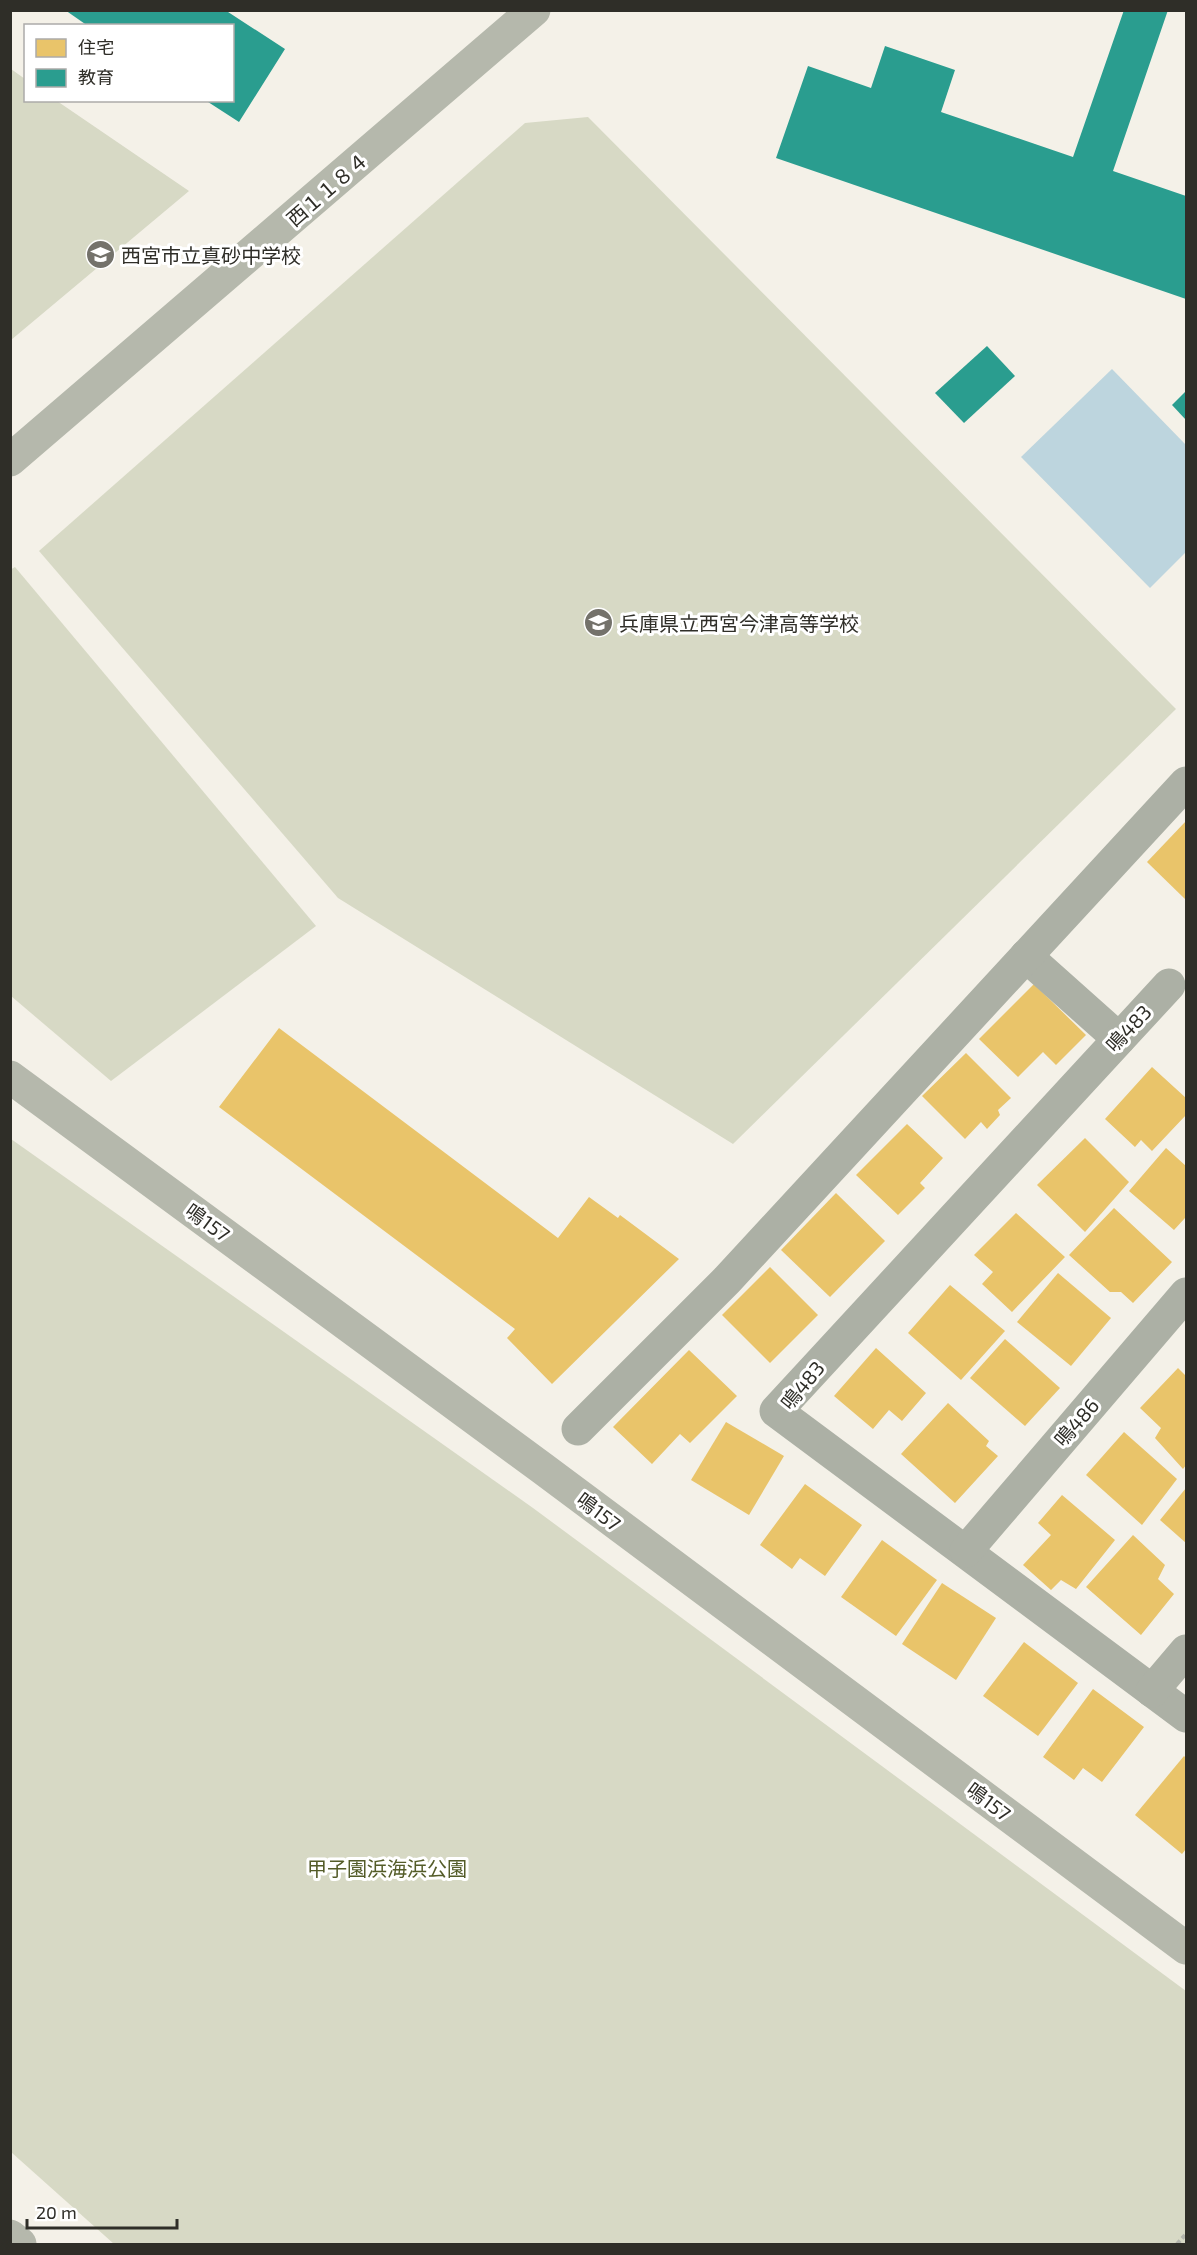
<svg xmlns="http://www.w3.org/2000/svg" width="1197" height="2255" viewBox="0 0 1197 2255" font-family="'Exo 2','Noto Sans JP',sans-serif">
	<rect width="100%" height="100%" fill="#f4f1e8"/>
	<g fill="#d7d9c5">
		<path d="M11 69 25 79 26 100 57 101 189 191 11 340Z"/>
		<path d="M588 117 1176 709 733 1144 338 898 39 551 525 123Z"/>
		<path d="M15 567 316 926 111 1081 11 996 10 570Z"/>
		<path d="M11 1139 533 1508 1186 1991V2244H114L11 2152Z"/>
	</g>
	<path fill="#bdd5de" d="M1112 369 1186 445V552L1150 588 1021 457Z"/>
	<g fill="#e9c46a">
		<path d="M1186 821V900L1147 862Z"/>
		<path d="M1034 984 1086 1035 1056 1065 1043 1052 1018 1077 979 1039Z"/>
		<path d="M279 1028 558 1238 589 1197 618 1218 620 1215 679 1259 552 1384 507 1338 515 1329 219 1107Z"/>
		<path d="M966 1053 1011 1098 998 1110 1000 1115 987 1129 981 1122 965 1139 922 1096Z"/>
		<path d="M1152 1067 1186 1098V1115L1152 1151 1141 1140 1135 1147 1105 1119Z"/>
		<path d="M907 1124 943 1158 920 1183 925 1188 898 1215 856 1175Z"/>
		<path d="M1085 1138 1129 1182 1085 1232 1037 1185Z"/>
		<path d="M1166 1148 1186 1166V1220L1185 1218 1174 1230 1129 1191Z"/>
		<path d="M836 1193 885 1241 830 1297 781 1250Z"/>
		<path d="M1114 1208 1172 1262 1133 1303 1121 1292H1110L1069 1255Z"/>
		<path d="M1016 1213 1065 1257 1012 1312 982 1284 993 1272 974 1255Z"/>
		<path d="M770 1267 818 1315 770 1363 722 1315Z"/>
		<path d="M1058 1273 1111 1318 1071 1366 1017 1322Z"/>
		<path d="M950 1285 1005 1331 961 1380 908 1333Z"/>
		<path d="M1005 1339 1060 1388 1025 1426 970 1378Z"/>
		<path d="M876 1348 926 1393 902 1421 889 1410 873 1429 834 1396Z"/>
		<path d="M689 1350 737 1396 690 1443 680 1434 652 1464 613 1427Z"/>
		<path d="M1178 1368 1186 1376V1465L1183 1469 1155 1438 1161 1428 1140 1408Z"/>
		<path d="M948 1403 989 1441 986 1446 998 1456 955 1503 901 1454Z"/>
		<path d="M726 1422 784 1456 749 1515 691 1480Z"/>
		<path d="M1124 1432 1177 1479 1142 1525 1086 1475Z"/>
		<path d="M805 1484 862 1525 825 1576 800 1558 792 1569 760 1545Z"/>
		<path d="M1186 1488V1543L1160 1520Z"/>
		<path d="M1062 1495 1115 1540 1076 1589 1061 1580 1051 1590 1023 1565 1051 1535 1038 1523Z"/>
		<path d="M1133 1535 1165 1565 1158 1579 1174 1594 1141 1635 1086 1587Z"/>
		<path d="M882 1540 937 1580 896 1636 841 1597Z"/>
		<path d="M942 1583 996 1618 956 1680 902 1644Z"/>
		<path d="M1024 1642 1078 1683 1038 1736 983 1696Z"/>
		<path d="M1093 1689 1144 1727 1102 1782 1083 1768 1074 1780 1043 1757Z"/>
		<path d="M1184 1756 1186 1758V1849L1182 1854 1135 1815Z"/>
	</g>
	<g fill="#2a9d8f">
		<path d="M65 10H225L285 49 239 122 205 100H232V26H88Z"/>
		<path d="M1124 10H1168L1113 171 1186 196V299L776 158 808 66 871 88 885 46 955 70 941 112 1073 157Z"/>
		<path d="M987 346 1015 376 964 423 935 393Z"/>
		<path d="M1186 391V420L1172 405Z"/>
	</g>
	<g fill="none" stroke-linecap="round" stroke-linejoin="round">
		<path stroke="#b3b5ac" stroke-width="4" stroke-dasharray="4.5 3" stroke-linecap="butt" d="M1177 2244 1186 2234"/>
		<g stroke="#acb0a5" stroke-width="33">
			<path d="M1026 956 1119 1039"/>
			<path d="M1169 985 776 1411 1186 1716"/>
			<path d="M578 1429 727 1280 1186 783"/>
			<path d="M966 1551 1186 1294"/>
			<path d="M1152 1691 1186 1651"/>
		</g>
		<g stroke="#b5b8ac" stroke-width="33">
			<path d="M10 460 534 10"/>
			<path d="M10 1077 542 1468 1186 1948"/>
			<path d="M10 2236 20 2244"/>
		</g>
	</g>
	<defs>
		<symbol id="school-disc" viewBox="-11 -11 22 22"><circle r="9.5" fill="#74726b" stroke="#fff"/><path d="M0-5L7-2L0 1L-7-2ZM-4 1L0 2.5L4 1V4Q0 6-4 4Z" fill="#fff"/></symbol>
	</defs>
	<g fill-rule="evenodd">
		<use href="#school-disc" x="84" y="238" width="33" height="33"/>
		<use href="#school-disc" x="582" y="606" width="33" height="33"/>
	</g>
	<g text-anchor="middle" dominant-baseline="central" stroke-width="6" stroke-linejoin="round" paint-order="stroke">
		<g font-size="20" fill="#2f2e28" stroke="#fff">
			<text transform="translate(327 189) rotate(-41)">西１１８４</text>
			<text transform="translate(1128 1028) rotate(-47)">鳴483</text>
			<text transform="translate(208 1222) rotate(36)">鳴157</text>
			<text transform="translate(802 1385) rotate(-51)">鳴483</text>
			<text transform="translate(1076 1422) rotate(-49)">鳴486</text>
			<text transform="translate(599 1511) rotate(37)">鳴157</text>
			<text transform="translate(989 1801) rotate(37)">鳴157</text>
		</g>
		<g font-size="20" fill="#2f2e28" stroke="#fff" text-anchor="start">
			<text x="121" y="255">西宮市立真砂中学校</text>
			<text x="619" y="623">兵庫県立西宮今津高等学校</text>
		</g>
		<g font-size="20" fill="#545c29" stroke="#fff">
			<text x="387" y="1868">甲子園浜海浜公園</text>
		</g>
	</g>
	<rect width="1197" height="2255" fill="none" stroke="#2f2e28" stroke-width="24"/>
	<rect x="24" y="24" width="210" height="78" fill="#ffffff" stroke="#acaba9" stroke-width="1.5"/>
	<rect x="36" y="39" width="30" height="18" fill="#e9c46a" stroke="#acaba9" stroke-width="1.5"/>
	<text x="78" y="54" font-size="18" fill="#2f2e28">住宅</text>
	<rect x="36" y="69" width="30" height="18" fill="#2a9d8f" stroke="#acaba9" stroke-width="1.5"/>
	<text x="78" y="84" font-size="18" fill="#2f2e28">教育</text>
	<path d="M27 2219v9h150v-9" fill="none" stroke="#2f2e28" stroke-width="3"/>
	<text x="36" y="2219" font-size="18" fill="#2f2e28" stroke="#ffffff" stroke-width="4.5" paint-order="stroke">20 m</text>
</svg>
